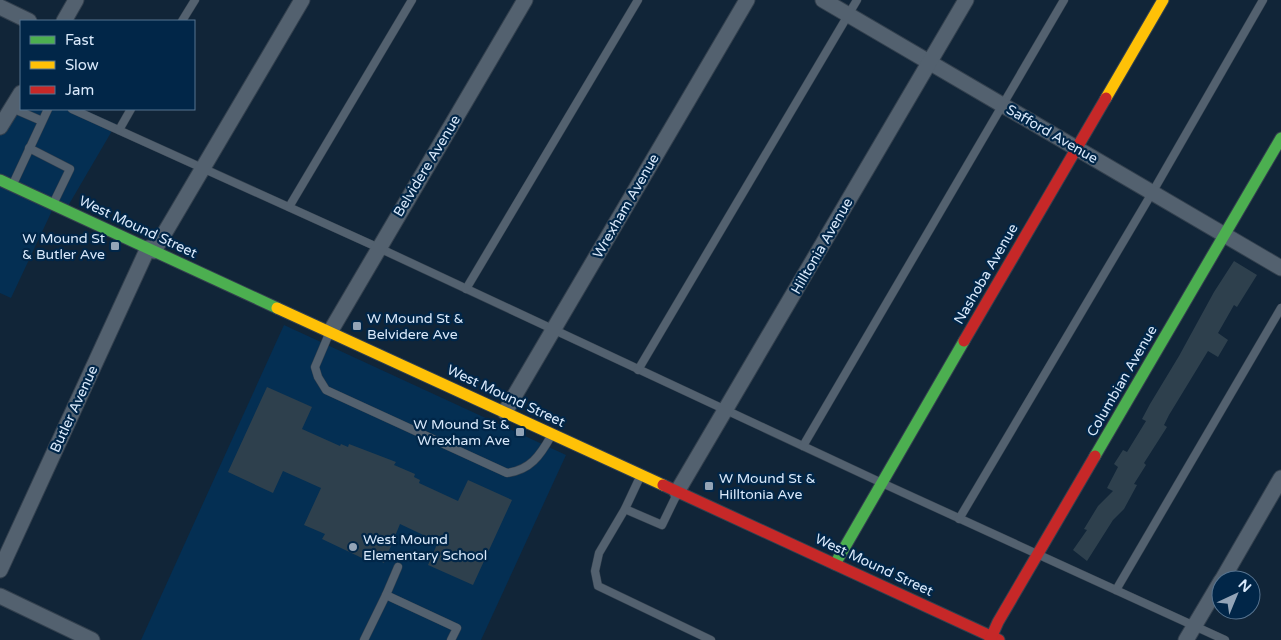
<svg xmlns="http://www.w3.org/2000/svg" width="1281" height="640" viewBox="0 0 1281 640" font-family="'Varela Round',sans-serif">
	<rect width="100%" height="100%" fill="#112538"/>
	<g fill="#042f53">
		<path d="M21 99V109H82L116 124 68 206 57 200 11 298 0 293V136Z"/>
		<path d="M284 325 566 455 481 640H141Z"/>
	</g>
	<g fill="#2e404d">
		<path d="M1234 261 1257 275 1237 307 1234 305 1218 333 1228 340 1218 357 1208 351 1169 415 1164 425 1167 427 1144 463 1146 465 1134 484 1137 485 1124 509 1113 520 1087 561 1073 550 1087 530 1084 529 1098 506 1113 491 1107 488 1118 467 1114 464 1123 450 1127 452 1146 421 1142 419 1150 404 1179 356 1214 292Z"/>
		<path d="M267 387 312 407 302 429 340 446 341 444 348 447 349 444 396 462 394 465 415 474 414 477 420 480 419 483 458 501 468 480 512 500 473 585 428 565 438 542 400 524 384 563 364 553 362 558 322 539 325 534 304 525 321 488 283 471 273 493 228 472Z"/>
	</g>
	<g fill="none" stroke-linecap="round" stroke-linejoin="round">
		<defs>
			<g id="lane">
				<path d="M182 21 195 0"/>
				<path d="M12 108 42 121"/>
				<path d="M72 109 379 248 882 483 1225 640"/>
				<path d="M119 130 131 109"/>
				<path d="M29 148 70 169 54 202"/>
				<path d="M13 184 48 109"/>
				<path d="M289 207 412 0"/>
				<path d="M466 289 638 0"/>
				<path d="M329 334 315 367 318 377 326 390 507 473C530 470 540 456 551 436"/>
				<path d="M638 370 857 0"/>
				<path d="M803 446 1064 0"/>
				<path d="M640 477 625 509 599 553 595 571 598 586 711 640"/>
				<path d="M625 509 662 525 677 494"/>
				<path d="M959 519 1152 193 1263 0"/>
				<path d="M1116 590 1281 308"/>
				<path d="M386 595 398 567"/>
				<path d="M364 640 386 595 457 628 451 640"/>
			</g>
			<g id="street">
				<path d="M823 0 1281 268"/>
				<path d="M0 7 29 21"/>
				<path d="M64 21 76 0"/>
				<path d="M0 127 21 93"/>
				<path d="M154 251 302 0"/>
				<path d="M330 332 525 0"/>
				<path d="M505 412 747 0"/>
				<path d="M677 492 966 0"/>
				<path d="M0 570 148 248"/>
				<path d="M1222 580 1281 478"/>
				<path d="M0 596 92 640"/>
				<path d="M1186 640 1221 581"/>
			</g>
			<g id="fast">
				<path d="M0 180 277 308"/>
				<path d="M1095 456 1281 138"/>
				<path d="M835 564 964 341"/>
			</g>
			<g id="slow">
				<path d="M1106 98 1163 0"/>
				<path d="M277 308 663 485"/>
			</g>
			<g id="jam">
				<path d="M964 341 1106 98"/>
				<path d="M663 485 999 640"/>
				<path d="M990 640 998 622 1095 456"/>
			</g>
		</defs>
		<use href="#lane" stroke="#33404e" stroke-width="9"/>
		<use href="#street" stroke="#33404e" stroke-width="17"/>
		<use href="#fast" stroke="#33404e" stroke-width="13"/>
		<use href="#slow" stroke="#33404e" stroke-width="13"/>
		<use href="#jam" stroke="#33404e" stroke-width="13"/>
		<use href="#lane" stroke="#53616f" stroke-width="8"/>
		<use href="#street" stroke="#53616f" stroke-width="15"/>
		<use href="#fast" stroke="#4caf50" stroke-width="11"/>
		<use href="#slow" stroke="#ffc107" stroke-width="11"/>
		<use href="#jam" stroke="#c62828" stroke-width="11"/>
	</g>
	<g fill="#93a4b7" stroke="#012648" stroke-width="2">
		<rect x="110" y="241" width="10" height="10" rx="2.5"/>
		<rect x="352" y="321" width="10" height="10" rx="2.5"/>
		<rect x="515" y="427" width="10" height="10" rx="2.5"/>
		<rect x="704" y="481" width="10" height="10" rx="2.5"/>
		<circle cx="353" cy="547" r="5"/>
	</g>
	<g text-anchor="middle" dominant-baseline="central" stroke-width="4.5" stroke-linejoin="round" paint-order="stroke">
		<g font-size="14" fill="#d9e9fb" stroke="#012648">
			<text transform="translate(1052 134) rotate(30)">Safford Avenue</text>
			<text transform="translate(427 166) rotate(-59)">Belvidere Avenue</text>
			<text transform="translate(626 206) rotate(-60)">Wrexham Avenue</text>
			<text transform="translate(138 227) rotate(25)">West Mound Street</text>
			<text transform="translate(822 246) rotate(-60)">Hilltonia Avenue</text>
			<text transform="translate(986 274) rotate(-60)">Nashoba Avenue</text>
			<text transform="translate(1122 381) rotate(-60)">Columbian Avenue</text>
			<text transform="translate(506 396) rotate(25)">West Mound Street</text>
			<text transform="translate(74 409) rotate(-65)">Butler Avenue</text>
			<text transform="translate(874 565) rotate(25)">West Mound Street</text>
		</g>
		<g font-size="14" fill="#d9e9fb" stroke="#012648" text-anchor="start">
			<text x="105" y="238" text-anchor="end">W Mound St<tspan x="105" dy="16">&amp; Butler Ave</tspan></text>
			<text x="367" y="318">W Mound St &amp;<tspan x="367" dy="16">Belvidere Ave</tspan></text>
			<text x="510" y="424" text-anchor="end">W Mound St &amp;<tspan x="510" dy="16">Wrexham Ave</tspan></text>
			<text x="719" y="478">W Mound St &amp;<tspan x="719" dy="16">Hilltonia Ave</tspan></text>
			<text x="363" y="539">West Mound<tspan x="363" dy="16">Elementary School</tspan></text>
		</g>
	</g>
	<rect x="20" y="20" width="175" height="90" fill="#012648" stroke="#577490"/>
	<rect x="30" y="36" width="25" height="8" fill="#4caf50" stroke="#577490"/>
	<text x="65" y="45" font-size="15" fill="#d9e9fb">Fast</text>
	<rect x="30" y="61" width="25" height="8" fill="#ffc107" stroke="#577490"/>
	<text x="65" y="70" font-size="15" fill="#d9e9fb">Slow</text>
	<rect x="30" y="86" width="25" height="8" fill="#c62828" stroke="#577490"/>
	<text x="65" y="95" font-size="15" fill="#d9e9fb">Jam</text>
	<g transform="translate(1236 595) rotate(44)"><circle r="24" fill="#012648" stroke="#577490"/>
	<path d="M0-4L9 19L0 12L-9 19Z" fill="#93a4b7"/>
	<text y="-8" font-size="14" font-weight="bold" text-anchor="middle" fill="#d9e9fb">N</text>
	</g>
</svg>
